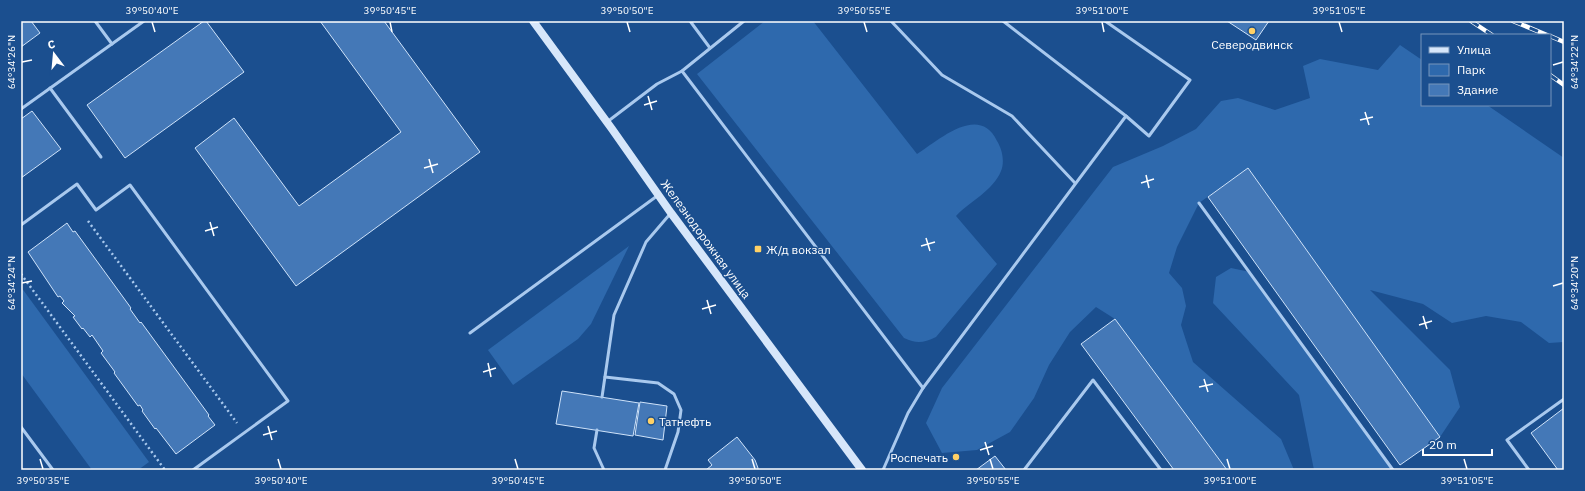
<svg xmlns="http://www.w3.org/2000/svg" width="1585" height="491" viewBox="0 0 1585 491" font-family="'IBM Plex Sans',sans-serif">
	<rect width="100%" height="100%" fill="#1b4f8f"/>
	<g fill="#2e69ad">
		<path d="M765 21H813L917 154C938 141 979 103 997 141 1002 149 1005 161 1001 171 993 191 970 201 956 216L997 264 936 337C923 343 917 344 904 338L697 74Z"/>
		<path d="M1400 45 1422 60V105H1487L1564 158V342L1549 343 1521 322 1486 316 1452 323 1423 304 1370 290 1450 370 1460 407 1440 437 1248 168 1199 203 1177 247 1169 273 1182 288 1186 306 1181 325 1193 362 1281 439 1294 470H1227L1115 319 1096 307 1070 332 1049 365 1034 398 1010 432 977 450 942 453 926 423 942 388 1113 167 1163 146 1196 129 1221 101 1238 98 1275 110 1310 98 1303 66 1320 59 1378 70Z"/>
		<path d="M629 246 591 324 578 339 513 385 488 350Z"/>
		<path d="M1231 268 1250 272 1392 470H1314L1299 395 1213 303 1216 277Z"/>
		<path d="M21 287 149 462 138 470H92L21 373Z"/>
	</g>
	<g fill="#4478b7" stroke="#cfe3fa">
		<path d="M21 21H31L40 33 21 47Z"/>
		<path d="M204 21H206L244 72 125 158 87 105Z"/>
		<path d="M320 21H384L480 152 296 286 195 148 234 118 299 206 401 132Z"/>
		<path d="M1227 21H1269L1256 40Z"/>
		<path d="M32 111 61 149 21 178V119Z"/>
		<path d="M1248 168 1440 437 1400 465 1208 197Z"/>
		<path d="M67 223 73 232 75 231 131 308 130 309 140 323 141 322 209 415 208 416 215 425 176 454 156 428 155 429 142 411 143 410 140 405 138 406 114 373 115 372 101 353 103 351 92 335 90 337 83 328 82 329 73 317 75 316 62 303 64 301 60 296 58 297 28 252Z"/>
		<path d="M1115 319 1227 470H1174L1081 344Z"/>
		<path d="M562 391 639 403 633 436 556 424Z"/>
		<path d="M640 402 667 406 663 440 635 435Z"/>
		<path d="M1564 408V470H1558L1531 433Z"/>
		<path d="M737 437 755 460 758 468V470H706L712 465 708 460Z"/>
		<path d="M995 456 1006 470H976Z"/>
	</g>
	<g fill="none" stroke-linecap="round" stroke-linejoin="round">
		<g stroke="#a9c9ee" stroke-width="2.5" stroke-dasharray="2 3" stroke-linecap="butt">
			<path d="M88 221 237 423"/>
			<path d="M21 274 165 470"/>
		</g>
		<g stroke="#a9c9ee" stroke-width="3">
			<path d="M95 21 112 44"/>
			<path d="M690 21 710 48"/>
			<path d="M891 21 942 75 1012 116 1075 183"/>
			<path d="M1003 21 1126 116 1149 136 1190 80 1105 21"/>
			<path d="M682 71 923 388"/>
			<path d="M50 88 101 157"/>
			<path d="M21 109 144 21"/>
			<path d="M607 122 657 84 682 71 744 21"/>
			<path d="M1199 203 1393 470"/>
			<path d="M21 225 77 184 96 210 130 185 288 401 193 470"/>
			<path d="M470 333 657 196"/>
			<path d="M605 377 658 383 674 394 681 410 678 432 665 470"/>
			<path d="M602 397 614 315 646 242 670 214"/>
			<path d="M21 427 53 470"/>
			<path d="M597 430 594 448 604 470"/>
			<path d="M883 470 908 413 923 388 1126 116"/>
			<path d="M1024 470 1093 380 1161 470"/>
			<path d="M1529 470 1507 440 1564 399"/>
		</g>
		<path stroke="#d6e6fa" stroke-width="8" d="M533 21 612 129 671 213 862 470"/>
		<defs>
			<g id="rail">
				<path d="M1471 21 1492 35"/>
				<path d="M1513 21 1547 35"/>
				<path d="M1550 36 1564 42"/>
				<path d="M1550 75 1564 85"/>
			</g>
		</defs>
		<use href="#rail" stroke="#fff" stroke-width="4.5"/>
		<use href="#rail" stroke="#1b4f8f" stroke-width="3" stroke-dasharray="9" stroke-linecap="butt"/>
	</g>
	<path fill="none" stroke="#fff" stroke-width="1.5" d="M152 22 155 32M390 22 392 32M627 22 630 32M864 22 867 32M1102 22 1104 32M1339 22 1342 32M22 62 32 60M1553 65 1563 62M648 96 652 110M644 105 657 101M1365 112 1369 125M1360 120 1373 117M429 159 433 173M424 168 438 164M1146 175 1149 188M1141 183 1154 179M210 222 214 236M205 231 218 227M926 238 930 251M921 246 935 242M22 283 32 281M1553 286 1563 283M707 300 711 314M702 309 716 305M1423 316 1427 329M1419 325 1432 321M488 363 491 377M483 372 496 368M1204 379 1208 392M1199 387 1213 384M268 426 272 440M263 435 277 431M985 442 989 455M980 450 993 446M40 459 43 469M278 459 281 469M515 459 518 469M752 459 755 469M990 459 993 469M1227 459 1230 469M1464 459 1467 469"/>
	<g fill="#ffd166" stroke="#1b4f8f" stroke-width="1.5">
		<circle cx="1252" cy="31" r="4"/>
		<rect x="754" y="245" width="8" height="8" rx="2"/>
		<circle cx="651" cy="421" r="4"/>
		<circle cx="956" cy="457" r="4"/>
	</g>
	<g text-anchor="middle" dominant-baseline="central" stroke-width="3" stroke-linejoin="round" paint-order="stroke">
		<g font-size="12" fill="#fff" stroke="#1b4f8f" text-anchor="start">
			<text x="1252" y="44" text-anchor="middle">Северодвинск</text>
			<text x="766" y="249">Ж/д вокзал</text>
			<text x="659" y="421">Татнефть</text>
			<text x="948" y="457" text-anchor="end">Роспечать</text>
		</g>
		<g font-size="12" fill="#fff" stroke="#1b4f8f">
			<text transform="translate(706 239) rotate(54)">Железнодорожная улица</text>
		</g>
	</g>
	<rect width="1585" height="491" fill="none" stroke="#1b4f8f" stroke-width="44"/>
	<rect x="1421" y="34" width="130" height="72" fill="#1b4f8f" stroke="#7695bc"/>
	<rect x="1429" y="47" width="20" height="6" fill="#d6e6fa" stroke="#7695bc"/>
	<text x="1457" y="54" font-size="12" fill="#ffffff">Улица</text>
	<rect x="1429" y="64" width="20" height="12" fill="#2e69ad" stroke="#7695bc"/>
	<text x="1457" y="74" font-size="12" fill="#ffffff">Парк</text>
	<rect x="1429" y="84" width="20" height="12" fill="#4478b7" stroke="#7695bc"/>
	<text x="1457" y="94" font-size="12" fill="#ffffff">Здание</text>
	<g transform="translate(54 54) rotate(344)" stroke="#1b4f8f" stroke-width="3" paint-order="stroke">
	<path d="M0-3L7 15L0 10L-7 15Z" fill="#ffffff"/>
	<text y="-6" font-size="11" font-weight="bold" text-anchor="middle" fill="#ffffff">С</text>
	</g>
	<path d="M1423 449v6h69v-6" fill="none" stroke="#ffffff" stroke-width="2"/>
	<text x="1429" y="449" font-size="12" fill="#ffffff" stroke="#1b4f8f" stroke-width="3" paint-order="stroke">20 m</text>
	<rect x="22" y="22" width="1541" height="447" fill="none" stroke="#fff" stroke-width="1.5"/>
	<g font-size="10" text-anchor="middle" fill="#fff">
		<text x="152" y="14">39°50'40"E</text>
		<text x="390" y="14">39°50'45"E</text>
		<text x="627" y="14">39°50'50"E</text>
		<text x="864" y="14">39°50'55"E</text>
		<text x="1102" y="14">39°51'00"E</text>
		<text x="1339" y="14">39°51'05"E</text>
		<text transform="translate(1574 62) rotate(-90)" y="4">64°34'22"N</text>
		<text transform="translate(11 62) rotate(-90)" y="4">64°34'26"N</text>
		<text transform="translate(1574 283) rotate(-90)" y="4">64°34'20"N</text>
		<text transform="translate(11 283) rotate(-90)" y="4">64°34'24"N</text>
		<text x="43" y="484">39°50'35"E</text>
		<text x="281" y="484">39°50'40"E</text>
		<text x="518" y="484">39°50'45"E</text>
		<text x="755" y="484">39°50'50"E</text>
		<text x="993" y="484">39°50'55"E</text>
		<text x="1230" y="484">39°51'00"E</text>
		<text x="1467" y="484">39°51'05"E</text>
	</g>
</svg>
